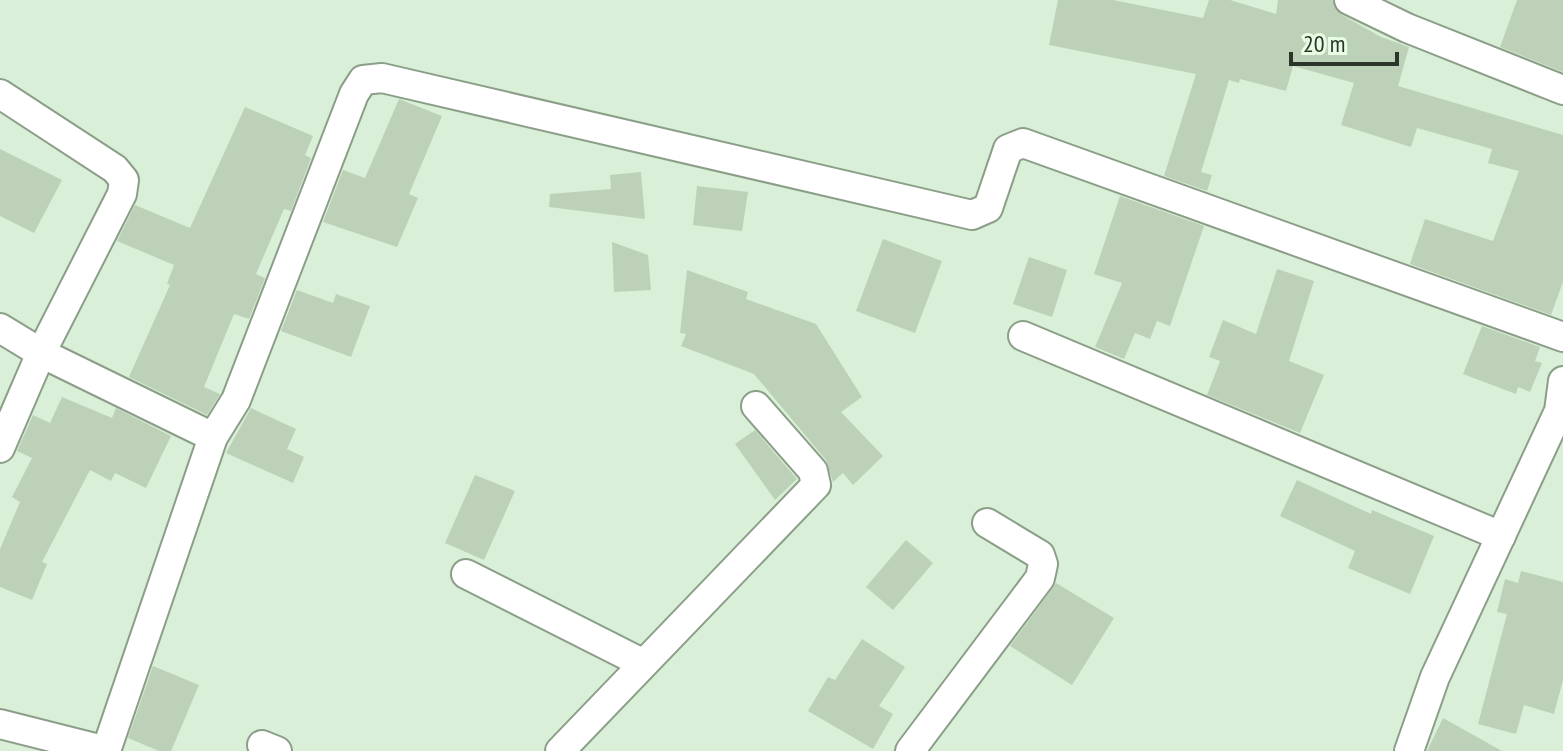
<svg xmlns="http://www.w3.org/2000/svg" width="1563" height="751" viewBox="0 0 1563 751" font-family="'PT Sans Narrow',sans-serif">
	<rect width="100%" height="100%" fill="#daefd7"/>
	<g fill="#bdd1b9">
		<path d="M1058 0H1113L1203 18 1209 0H1230L1276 14 1278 0H1332L1342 15 1381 37 1409 47 1398 86 1563 135V282L1551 315 1410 264 1425 219 1493 241 1519 171 1488 163 1492 149 1417 128 1411 147 1341 125 1354 83 1293 66 1286 91 1240 79 1239 83 1229 80 1201 172 1212 175 1207 191 1164 176 1196 74 1049 45Z"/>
		<path d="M1517 0H1563V72L1500 47Z"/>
		<path d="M399 99 442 116 409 194 418 198 397 247 323 222 343 170 365 178Z"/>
		<path d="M245 107 313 136 305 155 311 158 291 211 284 209 256 274 265 278 249 319 234 314 204 387 220 394 207 415 129 377 170 285 167 284 174 265 117 241 135 205 190 228Z"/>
		<path d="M0 149 62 180 34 233 0 216Z"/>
		<path d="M641 172 645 219 549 207 550 194 611 189 610 175Z"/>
		<path d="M697 186 748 192 742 231 693 225Z"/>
		<path d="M1120 196 1204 226 1170 326 1157 321 1150 339 1135 333 1124 359 1095 347 1122 283 1094 274Z"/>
		<path d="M883 239 942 261 915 333 856 311Z"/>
		<path d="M612 242 648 255 651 290 614 292Z"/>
		<path d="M1029 257 1067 270 1052 317 1013 304Z"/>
		<path d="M1277 269 1314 281 1289 361 1324 375 1300 433 1207 395 1220 361 1209 357 1223 320 1256 334Z"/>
		<path d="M687 270 748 292 746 299 816 324 862 397 841 412 883 456 853 485 843 473 833 482 826 460 754 374 681 346 686 334 680 333Z"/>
		<path d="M297 290 333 303 336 294 370 306 351 357 281 331Z"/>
		<path d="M1482 326 1540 347 1535 361 1542 363 1530 392 1518 387 1516 394 1463 374Z"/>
		<path d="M62 397 112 418 116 408 171 436 146 488 115 473 111 481 90 470 42 562 47 564 32 600 0 587V549L20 502 12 497 32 458 17 451 33 415 50 423Z"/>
		<path d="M251 408 296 429 287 449 304 457 293 483 226 453Z"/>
		<path d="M755 430 797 479 775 500 735 444Z"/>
		<path d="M475 475 515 491 484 560 445 543Z"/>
		<path d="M1297 480 1371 514 1372 510 1434 536 1410 594 1348 568 1355 551 1280 516Z"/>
		<path d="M906 540 933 563 893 610 866 587Z"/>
		<path d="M1521 571 1563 582V680L1554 714 1524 705 1516 734 1478 724 1507 614 1497 612 1505 579 1518 583Z"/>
		<path d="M1056 583 1114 618 1072 685 1010 646Z"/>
		<path d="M862 639 905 667 879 706 893 714 873 749 808 711 828 677 835 680Z"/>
		<path d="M153 666 199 685 171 751H159L128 738Z"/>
		<path d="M1443 718 1502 751H1427Z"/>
	</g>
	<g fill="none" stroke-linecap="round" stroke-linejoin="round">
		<defs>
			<g id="minor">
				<path d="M1349 0 1407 28 1563 90"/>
				<path d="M0 94 115 169 124 180 122 194 41 353 0 448"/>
				<path d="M0 328 41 353 213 437"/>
				<path d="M1023 336 1501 536"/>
				<path d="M466 574 642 663"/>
				<path d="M0 724 107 751"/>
				<path d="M262 745 277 751"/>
				<path d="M106 751 213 437 236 400 354 94 363 80 382 78 972 215 988 208 1008 149 1023 143 1563 337"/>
				<path d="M560 751 816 485 813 471 756 406"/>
				<path d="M910 751 1040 578 1043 564 1040 555 987 523"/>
				<path d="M1409 751 1435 677 1559 411 1563 381"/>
			</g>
		</defs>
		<use href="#minor" stroke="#8b9f88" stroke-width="32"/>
		<use href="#minor" stroke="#fff" stroke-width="28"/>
	</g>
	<path d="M1291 52v12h106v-12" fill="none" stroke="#2c352b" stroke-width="4"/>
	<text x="1303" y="52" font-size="24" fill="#2c352b" stroke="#e7fde4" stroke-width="6" paint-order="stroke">20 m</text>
</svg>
